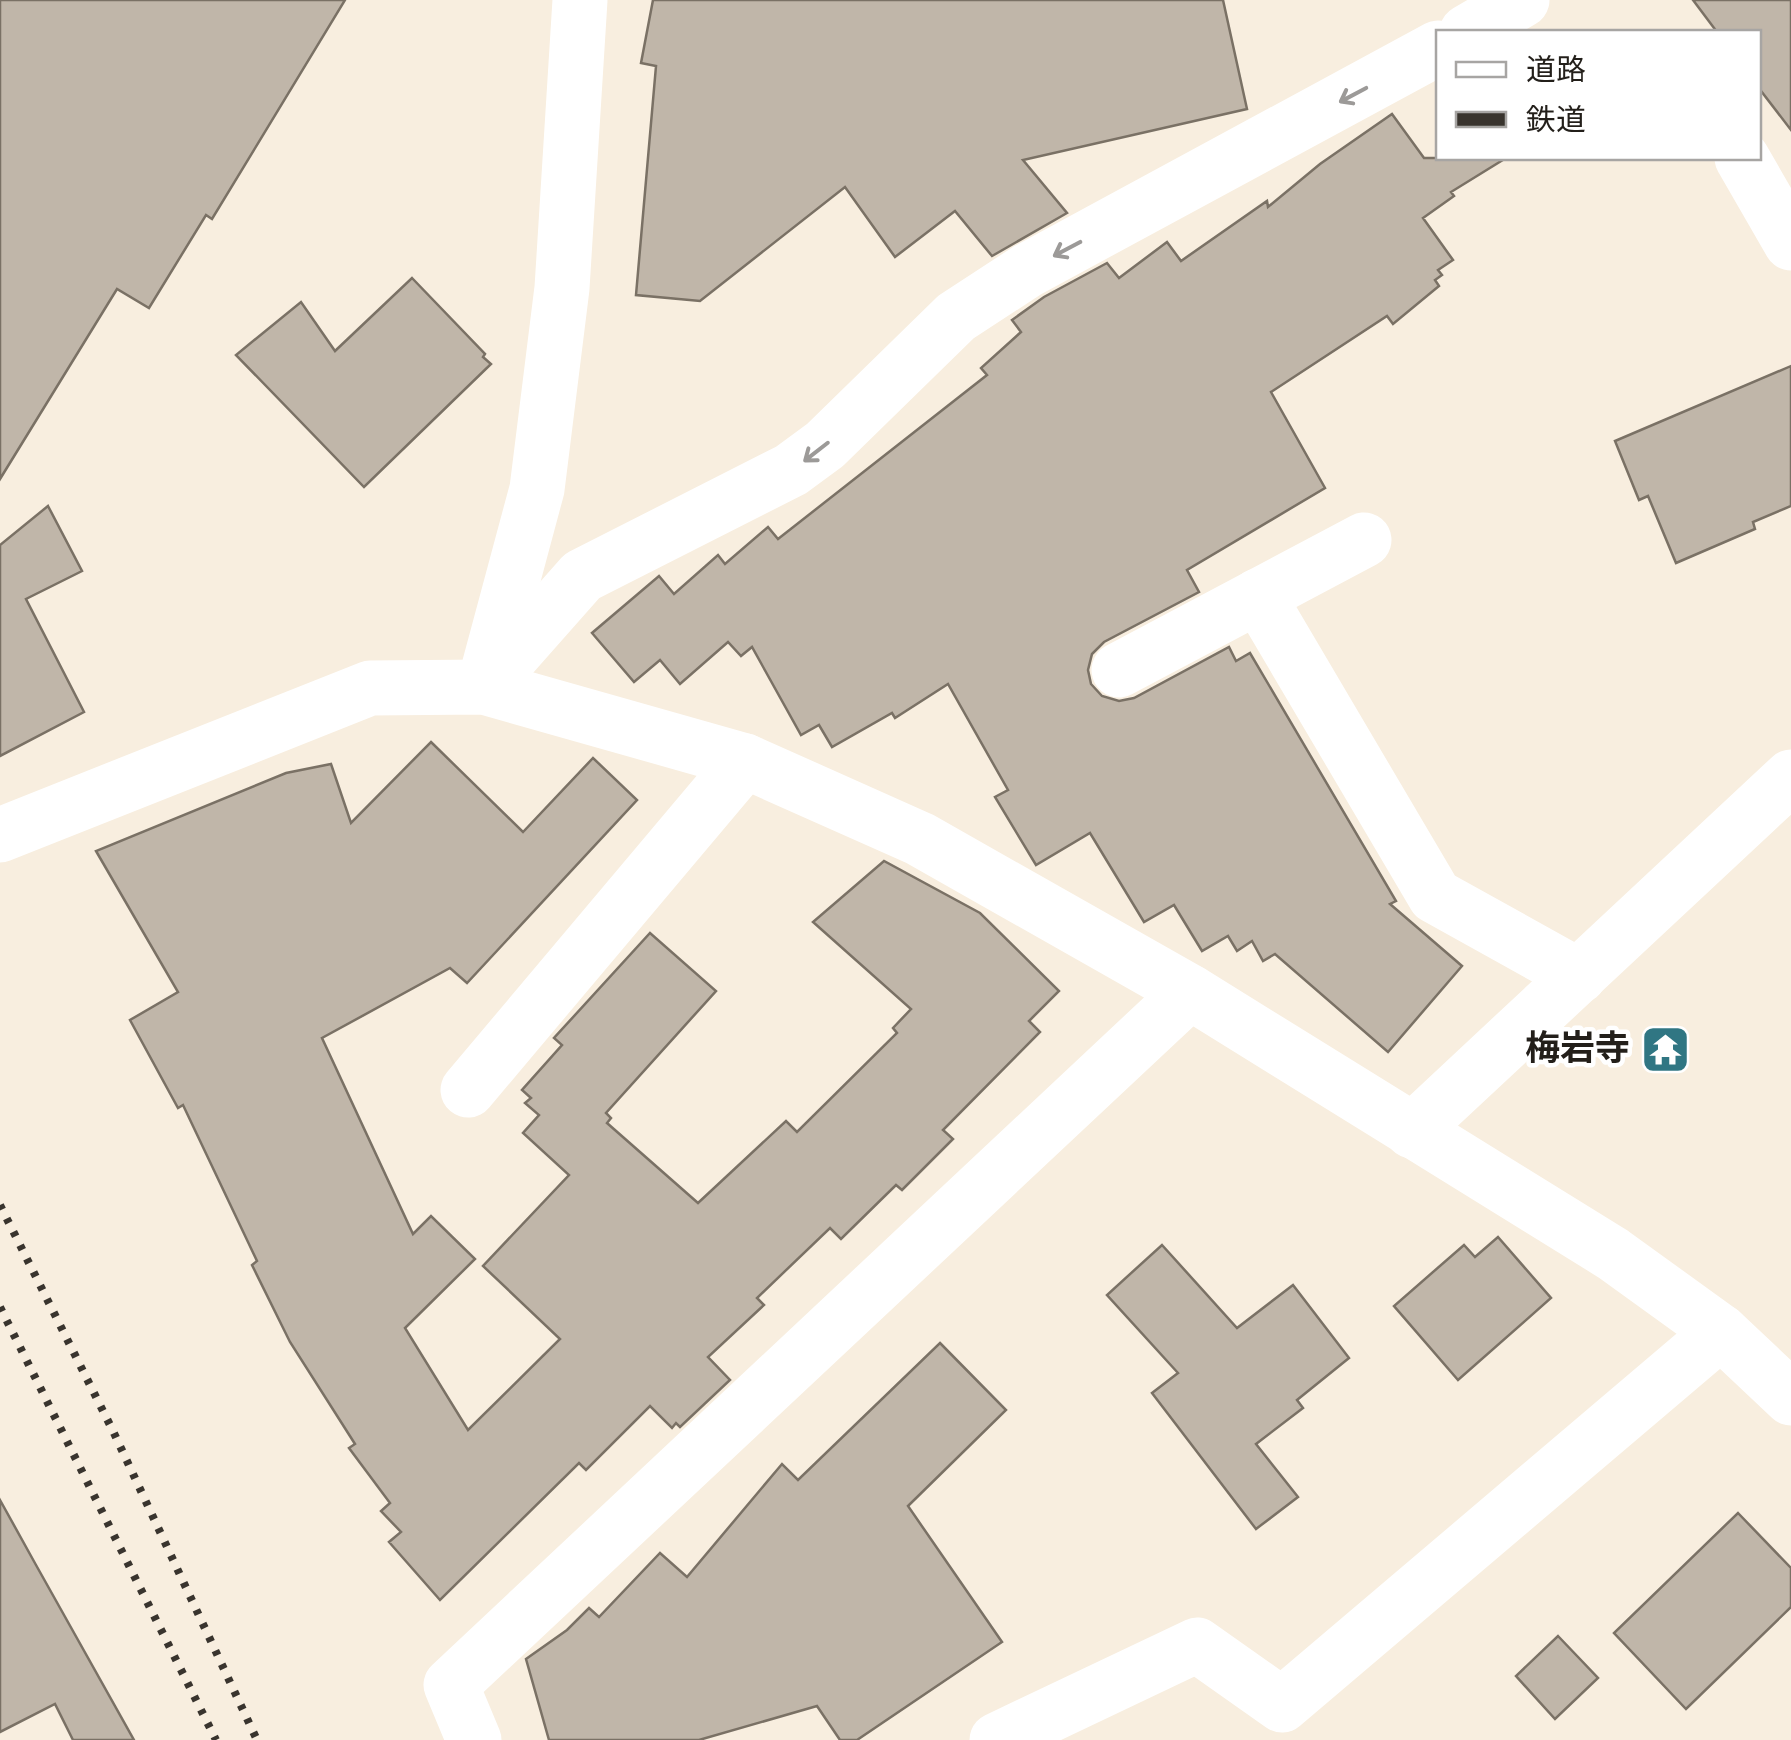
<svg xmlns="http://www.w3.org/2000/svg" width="1791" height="1740" viewBox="0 0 1791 1740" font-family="'Source Sans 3','Noto Sans JP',sans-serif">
	<rect width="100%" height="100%" fill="#f8eedf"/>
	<g fill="#c0b6a9" stroke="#7a7165" stroke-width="2.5">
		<path d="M0 0H345L212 219 206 215 149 308 117 289 0 479Z"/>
		<path d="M653 0H1223L1247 109 1023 160 1067 213 992 256 955 211 895 257 845 187 700 301 636 295 656 66 641 63Z"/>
		<path d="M1693 0H1791V130L1758 87V32H1717Z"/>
		<path d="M1392 114 1424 158H1506L1451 192 1454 196 1423 218 1453 260 1438 270 1442 275 1435 280 1439 286 1393 324 1387 316 1271 392 1325 488 1187 570 1199 592 1104 642 1092 654 1088 670 1091 684 1102 696 1119 701 1134 698 1229 647 1236 661 1250 653 1396 901 1390 904 1462 966 1388 1052 1275 954 1263 961 1252 941 1237 951 1228 936 1202 951 1174 905 1144 922 1090 833 1036 865 995 797 1008 790 948 684 895 718 892 713 832 747 819 725 801 735 752 647 741 656 728 642 680 684 660 660 634 682 592 633 659 576 674 594 718 555 725 564 768 527 778 539 987 375 981 368 1021 332 1012 320 1044 297 1107 263 1119 278 1167 242 1181 261 1267 201 1268 207 1320 164Z"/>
		<path d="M412 278 485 354 483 357 491 364 364 487 236 355 301 302 335 351Z"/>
		<path d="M1791 366V506L1753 522 1755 529 1676 563 1648 496 1639 500 1615 441Z"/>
		<path d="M48 506 82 571 26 599 84 712 0 756V545Z"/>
		<path d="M431 742 523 832 593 758 637 800 467 983 450 968 322 1038 413 1234 431 1216 475 1259 405 1328 468 1430 560 1339 483 1266 569 1175 523 1133 539 1115 525 1103 531 1098 522 1090 562 1045 554 1038 650 933 716 991 606 1113 611 1118 607 1123 698 1203 786 1121 797 1132 897 1033 893 1028 911 1009 813 922 884 861 980 913 1059 991 1029 1021 1040 1032 943 1130 953 1139 902 1190 896 1185 841 1239 830 1228 757 1298 764 1305 708 1357 730 1380 680 1427 676 1423 672 1428 650 1406 586 1470 579 1463 440 1600 389 1542 401 1532 381 1511 390 1503 349 1448 355 1444 290 1342 252 1265 257 1261 183 1105 178 1108 130 1020 178 992 96 851 286 773 331 764 351 823Z"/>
		<path d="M1498 1237 1551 1298 1458 1380 1394 1306 1464 1245 1475 1257Z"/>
		<path d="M1162 1245 1237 1328 1293 1285 1349 1358 1297 1400 1303 1408 1256 1444 1298 1497 1256 1529 1152 1393 1178 1373 1107 1295Z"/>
		<path d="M940 1343 1006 1410 908 1506 1002 1642 857 1740H840L817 1706 699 1740H549L526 1659 567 1630 589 1608 599 1617 660 1553 687 1577 782 1464 798 1480Z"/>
		<path d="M0 1500 36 1565 134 1740H73L55 1704 0 1732Z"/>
		<path d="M1738 1513 1791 1568V1607L1686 1709 1614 1633Z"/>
		<path d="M1558 1636 1598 1678 1555 1719 1516 1676Z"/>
	</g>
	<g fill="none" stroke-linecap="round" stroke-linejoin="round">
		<g stroke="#fff" stroke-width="55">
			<path d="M1467 32 1522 0"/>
			<path d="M1742 158 1791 243"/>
			<path d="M1258 596 1435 896 1579 976"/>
			<path d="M1119 670 1364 540"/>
			<path d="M487 675 537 489 562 288 580 0"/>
			<path d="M484 687 582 576 791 470 825 445 956 317 1028 270 1438 48"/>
			<path d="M0 835 370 688 484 687 745 761 920 839 1190 992 1613 1254 1721 1332 1791 1398"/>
			<path d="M468 1090 745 761"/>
			<path d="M1412 1131 1791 777"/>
			<path d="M474 1740 451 1685 1190 992"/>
			<path d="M997 1740 1197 1645 1282 1705 1721 1332"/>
		</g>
		<g stroke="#39342e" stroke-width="8" stroke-dasharray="5 10" stroke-linecap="butt">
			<path d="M0 1205 113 1431 257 1740"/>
			<path d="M0 1307 216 1740"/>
		</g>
	</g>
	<defs><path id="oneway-shaft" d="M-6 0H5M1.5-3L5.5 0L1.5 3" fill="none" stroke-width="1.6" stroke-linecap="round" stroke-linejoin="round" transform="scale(2.5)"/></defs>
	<g stroke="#9c9a98">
		<use href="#oneway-shaft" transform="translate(1353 95) rotate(152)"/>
		<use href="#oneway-shaft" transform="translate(1067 249) rotate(152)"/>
		<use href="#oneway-shaft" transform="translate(816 452) rotate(142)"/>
	</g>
	<defs>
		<symbol id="temple-square" viewBox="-11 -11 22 22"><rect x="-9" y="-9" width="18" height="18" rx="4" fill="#307683" stroke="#fff"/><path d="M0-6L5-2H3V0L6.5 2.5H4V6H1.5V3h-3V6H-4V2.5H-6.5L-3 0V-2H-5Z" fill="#fff"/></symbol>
	</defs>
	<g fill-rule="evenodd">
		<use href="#temple-square" x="1638" y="1022" width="55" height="55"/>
	</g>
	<g text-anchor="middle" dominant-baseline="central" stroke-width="9" stroke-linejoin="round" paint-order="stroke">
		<g font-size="35" font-weight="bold" fill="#231f1a" stroke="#fff" text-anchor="end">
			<text x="1630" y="1049">梅岩寺</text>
		</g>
	</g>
	<rect x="1436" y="30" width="325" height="130" fill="#ffffff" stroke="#a7a5a3" stroke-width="2.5"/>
	<rect x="1456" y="62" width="50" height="15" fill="#ffffff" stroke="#a7a5a3" stroke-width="2.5"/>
	<text x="1526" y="80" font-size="30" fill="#231f1a">道路</text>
	<rect x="1456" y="112" width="50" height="15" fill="#39342e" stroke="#a7a5a3" stroke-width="2.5"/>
	<text x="1526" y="130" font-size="30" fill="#231f1a">鉄道</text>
</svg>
